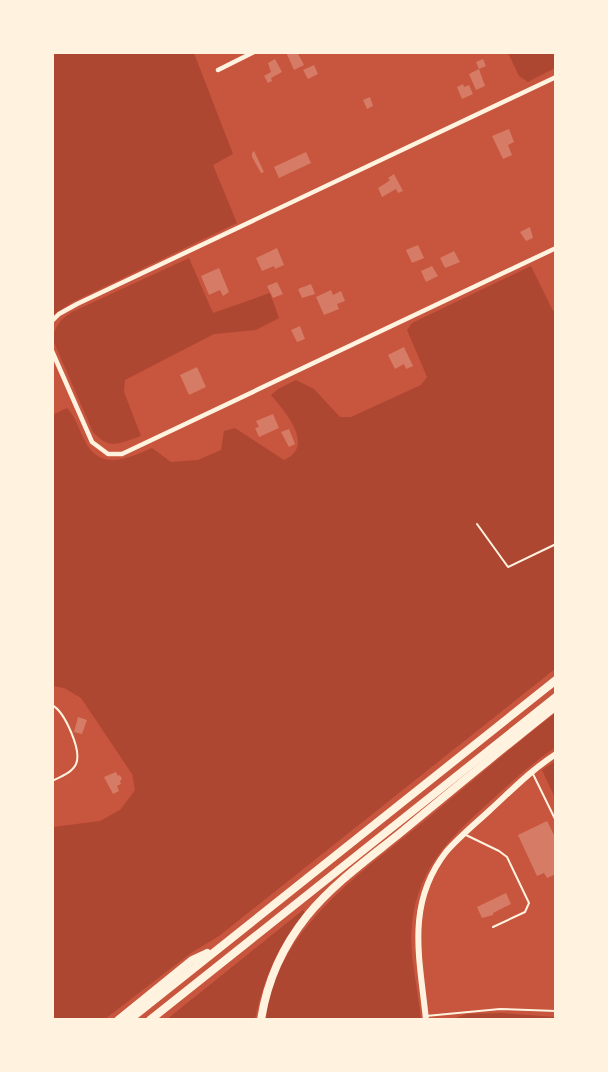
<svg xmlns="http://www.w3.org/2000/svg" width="608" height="1072" viewBox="0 0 608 1072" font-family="Rubik,sans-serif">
	<rect width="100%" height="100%" fill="#c8553d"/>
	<g fill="#ae4732">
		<path d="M53 52 194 53 233 154 213 165 237 223 73 302 53 315Z"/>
		<path d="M508 53H555V68L528 82 519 76Z"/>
		<path d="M189 258 213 313 270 293 279 318 256 330 214 334 125 380 124 392 141 436C120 443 110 451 93 432L53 340C55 325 60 320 72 312Z"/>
		<path d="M531 266 552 309 555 313V669L219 936 191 953 105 1019H53V827L100 821 120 810 135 790 132 774 81 698 64 688 53 686 52 415 67 408C76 417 79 430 85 441 100 472 129 458 152 448L171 462 198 460 221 450 224 431 235 428 284 460C316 446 285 412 271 395L278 389 296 380 314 389 340 417H351L421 385 427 377 407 330 412 323Z"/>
		<path d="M555 713V748C533 762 514 780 495 797 454 834 418 865 412 924 409 956 418 988 421 1019H266C275 929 364 871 428 818 470 783 512 747 555 713Z"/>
		<path d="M555 761V798L542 770Z"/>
		<path d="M303 910 305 913C278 944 264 979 255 1019L166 1020Z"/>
		<path d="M501 1013 555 1017V1019H453L466 1014Z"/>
	</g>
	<g fill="#d67c66">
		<path d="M286 52H297L304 65 294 70Z"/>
		<path d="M275 59 282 72 271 78 272 81 268 83 264 76 271 72 268 63Z"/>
		<path d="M483 59 486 66 479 69 476 62Z"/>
		<path d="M314 65 318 74 308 79 303 70Z"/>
		<path d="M479 69 485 86 476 90 469 74Z"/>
		<path d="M463 84 464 87 469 85 473 94 462 99 457 87Z"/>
		<path d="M370 97 373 106 367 109 363 100Z"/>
		<path d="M509 129 514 142 508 145 512 155 503 159 492 136Z"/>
		<path d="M254 151 264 172 261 173 252 157V153Z"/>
		<path d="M306 152 311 163 279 178 274 167Z"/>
		<path d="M394 174 403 191 398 193 396 189 382 197 378 188 386 183 390 180 388 178Z"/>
		<path d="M530 227 533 238 526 241 520 232Z"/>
		<path d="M418 245 424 258 412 263 406 250Z"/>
		<path d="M277 248 284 265 275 269 274 266 262 271 256 258Z"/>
		<path d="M454 251 460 262 445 268 440 258Z"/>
		<path d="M432 266 438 276 426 282 421 271Z"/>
		<path d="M219 268 229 292 223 296 220 290 209 295 201 276Z"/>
		<path d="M277 282 283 294 273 298 267 286Z"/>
		<path d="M311 284 315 294 302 298 298 289Z"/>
		<path d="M331 290 333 295 341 291 345 301 337 304 339 309 324 315 316 297Z"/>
		<path d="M300 326 305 339 297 342 291 330Z"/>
		<path d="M404 347 413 366 406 369 404 364 395 369 388 355Z"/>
		<path d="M197 367 206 387 189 395 180 375Z"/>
		<path d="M273 414 279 428 259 437 255 428 259 427 256 421Z"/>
		<path d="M289 429 295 444 289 447 281 432Z"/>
		<path d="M78 717 87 720 82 734 74 732Z"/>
		<path d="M116 772 118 776 120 775 122 779 120 781 121 784 117 786 119 791 113 794 104 777Z"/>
		<path d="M547 821 556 839V874L547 878 544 873 537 876 518 835Z"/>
		<path d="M506 893 511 904 493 913V915L482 918 477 907Z"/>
	</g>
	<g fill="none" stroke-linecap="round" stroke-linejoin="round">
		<g stroke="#fff3e0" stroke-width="2">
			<path d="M477 524 508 567 556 544"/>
			<path d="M52 705C65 712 82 751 76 764 72 773 60 777 52 781"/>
			<path d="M533 774 556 821"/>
			<path d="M466 835 499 851 507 857 529 903 525 912 493 927"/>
			<path d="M426 1016 500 1009 556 1011"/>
		</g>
		<g stroke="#fff3e0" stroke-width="4.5">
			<path d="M218 70 254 52"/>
			<path d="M52 321 59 314 77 304 556 77"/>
			<path d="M52 351 92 442 108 454H122L556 248"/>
		</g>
		<path stroke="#fff3e0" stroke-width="6" d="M426 1020C420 959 405 905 446 852 459 837 475 824 489 811 511 791 531 770 556 754"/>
		<g stroke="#fff3e0" stroke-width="8">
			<path d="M118 1020 192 960 207 953"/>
			<path d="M129 1020 556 680"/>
			<path d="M150 1020 556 697"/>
			<path d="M261 1020C267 981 283 946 307 916 333 884 368 859 399 834 451 791 503 748 556 706"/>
		</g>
	</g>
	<rect width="608" height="1072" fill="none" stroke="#fff3e0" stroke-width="108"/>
</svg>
